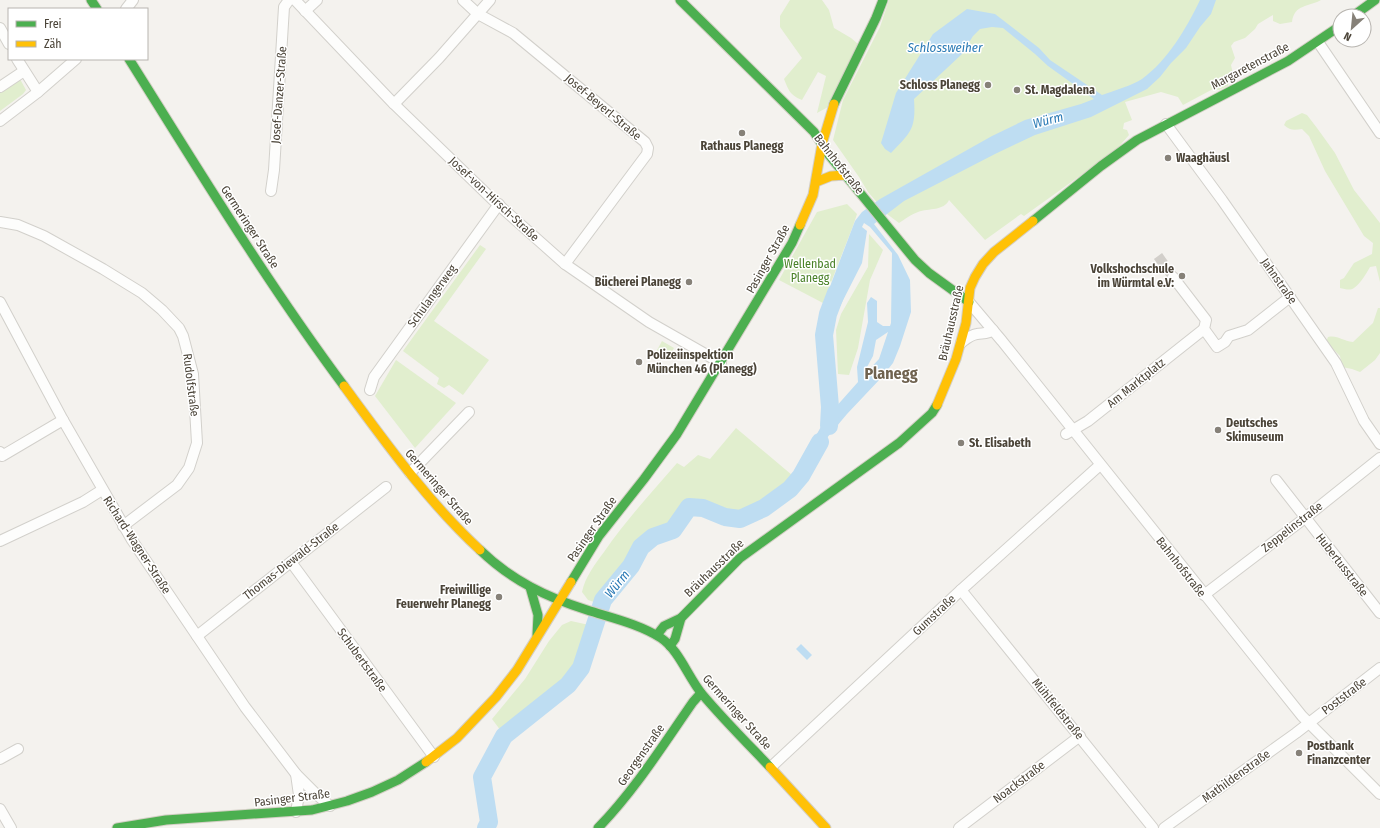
<svg xmlns="http://www.w3.org/2000/svg" width="1380" height="828" viewBox="0 0 1380 828" font-family="'Fira Sans Condensed',sans-serif">
	<rect width="100%" height="100%" fill="#f4f2ee"/>
	<g fill="#e1eece">
		<path d="M790 0H822L829 10 834 28 851 38 858 44 830 106 817 113 826 76 818 72 802 100C790 95 789 91 784 79L802 58 780 27V16Z"/>
		<path d="M889 0H1321C1309 7 1294 4 1292 22L1280 24 1273 21V15L1258 24 1255 29 1245 38 1234 42 1231 46 1235 58 1231 65 1234 78 1229 81 1228 86 1219 90 1213 89 1183 105 1178 97 1161 92 1125 102 1132 120 1124 123 1123 129 1127 130 1129 135 1116 150 1024 216 1021 214 985 240 949 200C944 211 929 208 918 212 912 214 905 219 899 223L887 214 868 192 859 177 833 140 843 100 880 27Z"/>
		<path d="M20 79 26 90 23 94 0 111V93Z"/>
		<path d="M1302 113 1307 115 1317 128 1335 153 1354 190 1380 223V282L1376 266 1370 267C1366 274 1360 284 1354 288 1350 291 1345 289 1340 288V280L1344 278 1354 263 1372 254 1373 243 1364 236 1325 171 1309 136 1302 129C1295 130 1290 131 1284 125L1286 121Z"/>
		<path d="M847 204 857 214 853 226 823 303 779 280 817 212Z"/>
		<path d="M869 234 883 250 870 280 858 348 849 375 838 374 836 330 841 314 868 267Z"/>
		<path d="M480 245 486 249 434 321 489 360 463 395 449 385 444 388 437 384 439 378 403 351Z"/>
		<path d="M1378 308H1380V353L1375 360 1360 372 1352 369 1342 367 1340 356 1326 342 1328 337C1338 335 1342 341 1353 342L1373 323Z"/>
		<path d="M662 341 674 348 666 360 656 352Z"/>
		<path d="M396 360 456 403 415 448 375 396Z"/>
		<path d="M736 428 792 475 786 482 763 502 745 511 730 514 704 502H687L669 525 651 531 636 546 627 563 611 580 597 603 588 600 582 592C585 577 595 564 604 552 626 520 652 492 677 463L684 467 698 455 710 459Z"/>
		<path d="M571 621 589 625 575 668 563 682 501 731 492 719 525 679 549 641 562 625Z"/>
	</g>
	<g fill="#beddf2" fill-rule="evenodd">
		<path d="M1200 0H1216L1211 14 1200 27 1186 48 1171 63 1160 77 1147 89 1091 117 1035 135 995 154 904 201 874 224 898 255 910 280 911 312 900 346 893 363 881 378 847 414 826 439 815 457 807 463 806 453 826 418 858 382 857 367 868 322 867 303 871 297 877 301V322L883 326H890L891 323 892 253 870 227 864 223 862 227 867 231 862 263 834 318 825 315 821 310 855 221 862 212 880 199 992 136 1025 120 1081 104 1094 99 1048 66 1035 54 1003 28 992 27 980 29 973 36 962 54 914 99C916 129 911 132 891 153L885 149 881 143 896 93 933 34 967 9 995 14 1039 48 1050 60 1102 95C1113 91 1133 85 1142 79 1168 60 1186 29 1200 0ZM888 332 879 359 864 375 867 367 873 356 876 340Z"/>
		<path d="M801 644 812 655 807 660 796 649Z"/>
	</g>
	<g fill="none" stroke-linecap="round" stroke-linejoin="round">
		<g stroke="#beddf2" stroke-width="18">
			<path d="M829 426 830 407 824 335 828 314 836 293"/>
			<path d="M486 828 489 822 482 777 504 736 568 685 581 668 603 600 631 566 641 547 653 537 673 530 689 507 703 508 725 517 740 519 764 508 790 489 801 476 820 442"/>
		</g>
		<path stroke="#d2cfca" stroke-width="10" stroke-dasharray="10 5" stroke-linecap="butt" d="M1158 256 1173 277"/>
		<defs>
			<g id="street">
				<path d="M295 0 394 104 492 199 565 264 649 322 721 363"/>
				<path d="M463 0 478 14 513 33 645 142 648 148 647 154 641 162 565 264"/>
				<path d="M126 9 133 0"/>
				<path d="M305 11 317 0"/>
				<path d="M0 28 9 44"/>
				<path d="M1318 42 1380 133"/>
				<path d="M17 59 38 92"/>
				<path d="M0 87 24 71"/>
				<path d="M394 104 439 58 490 0"/>
				<path d="M0 121 38 92 76 59"/>
				<path d="M1166 124 1222 200 1336 363 1364 421 1380 444"/>
				<path d="M271 191 274 170 284 7 289 0"/>
				<path d="M0 222 18 225 44 236 103 269 142 293 162 310 179 328 183 336 193 374 197 443 189 468 177 485 123 526"/>
				<path d="M1173 277 1206 320 1204 329 1217 347 1225 342 1229 336 1248 330 1290 297"/>
				<path d="M0 302 63 420 132 540 245 707 296 774 316 794 330 806"/>
				<path d="M969 302 1002 341 1302 716 1380 794"/>
				<path d="M961 343C966 339 970 335 977 334 983 333 988 334 993 330"/>
				<path d="M370 390 374 377 499 204"/>
				<path d="M1066 434 1088 421 1204 329"/>
				<path d="M0 452 2 456 63 420"/>
				<path d="M410 473 469 412"/>
				<path d="M1276 480 1380 613"/>
				<path d="M0 541 83 502 102 490"/>
				<path d="M291 562 434 757"/>
				<path d="M961 590 1153 828"/>
				<path d="M1204 595 1305 518 1380 458"/>
				<path d="M197 636 386 487"/>
				<path d="M0 759 18 749"/>
				<path d="M771 767 961 590 1100 465"/>
				<path d="M0 809 11 828"/>
				<path d="M296 812 299 795 296 774"/>
				<path d="M959 828 1080 736"/>
				<path d="M1164 828 1296 733 1380 668"/>
			</g>
			<g id="fast">
				<path d="M91 0 97 9"/>
				<path d="M680 0 814 132 829 155 915 260 929 273 969 302"/>
				<path d="M1353 16 1375 0"/>
				<path d="M129 59C198 169 266 281 344 386"/>
				<path d="M834 104 876 18 883 0"/>
				<path d="M1033 221 1101 166 1137 140 1288 61 1340 26"/>
				<path d="M480 550C511 580 546 597 587 610 612 618 639 624 661 638 679 650 688 677 702 694 723 719 747 743 770 767"/>
				<path d="M571 582 599 536 644 479 677 434 792 243 800 225"/>
				<path d="M530 587 538 615 537 635"/>
				<path d="M657 635 664 626 681 618 740 558 899 443 932 413 937 405"/>
				<path d="M670 646 675 639 681 618"/>
				<path d="M117 828 166 820 312 810 347 801 372 792 398 780 426 762"/>
				<path d="M598 828C635 790 663 745 693 702L701 693"/>
			</g>
			<g id="slow">
				<path d="M816 182 831 176 846 175"/>
				<path d="M800 225 813 195 822 144 834 104"/>
				<path d="M344 386C386 443 428 502 480 550"/>
				<path d="M937 405 956 359 966 323 970 288 975 277 983 264 994 252 1033 221"/>
				<path d="M426 762 457 738 496 697 517 670 571 582"/>
				<path d="M770 767 826 828"/>
			</g>
		</defs>
		<use href="#street" stroke="#d2d0cb" stroke-width="12"/>
		<use href="#fast" stroke="#d4cfc5" stroke-width="11"/>
		<use href="#slow" stroke="#d4cfc5" stroke-width="11"/>
		<use href="#street" stroke="#fdfdfc" stroke-width="10"/>
		<use href="#fast" stroke="#4caf50" stroke-width="9"/>
		<use href="#slow" stroke="#ffc107" stroke-width="9"/>
	</g>
	<g fill="#868178" stroke="#fff" stroke-width="1.5">
		<circle cx="988" cy="85" r="4"/>
		<circle cx="1017" cy="90" r="4"/>
		<circle cx="742" cy="133" r="4"/>
		<circle cx="1168" cy="158" r="4"/>
		<circle cx="1182" cy="276" r="4"/>
		<circle cx="689" cy="282" r="4"/>
		<circle cx="639" cy="362" r="4"/>
		<circle cx="1218" cy="430" r="4"/>
		<circle cx="961" cy="443" r="4"/>
		<circle cx="499" cy="597" r="4"/>
		<circle cx="1299" cy="753" r="4"/>
	</g>
	<g text-anchor="middle" dominant-baseline="central" stroke-width="3" stroke-linejoin="round" paint-order="stroke">
		<g font-size="12" fill="#4b4438" stroke="#fff">
			<text transform="translate(1250 66) rotate(-28)">Margaretenstraße</text>
			<text transform="translate(279 95) rotate(-86)">Josef-Danzer-Straße</text>
			<text transform="translate(603 107) rotate(40)">Josef-Beyerl-Straße</text>
			<text transform="translate(839 164) rotate(52)">Bahnhofstraße</text>
			<text transform="translate(494 199) rotate(43)">Josef-von-Hirsch-Straße</text>
			<text transform="translate(250 227) rotate(57)">Germeringer Straße</text>
			<text transform="translate(768 259) rotate(-61)">Pasinger Straße</text>
			<text transform="translate(1279 281) rotate(55)">Jahnstraße</text>
			<text transform="translate(432 296) rotate(-54)">Schulangerweg</text>
			<text transform="translate(951 323) rotate(-77)">Bräuhausstraße</text>
			<text transform="translate(1136 383) rotate(-39)">Am Marktplatz</text>
			<text transform="translate(191 385) rotate(83)">Rudolfstraße</text>
			<text transform="translate(439 487) rotate(49)">Germeringer Straße</text>
			<text transform="translate(1292 527) rotate(-38)">Zeppelinstraße</text>
			<text transform="translate(592 529) rotate(-55)">Pasinger Straße</text>
			<text transform="translate(137 545) rotate(57)">Richard-Wagner-Straße</text>
			<text transform="translate(291 561) rotate(-38)">Thomas-Diewald-Straße</text>
			<text transform="translate(1342 565) rotate(52)">Hubertusstraße</text>
			<text transform="translate(1181 567) rotate(52)">Bahnhofstraße</text>
			<text transform="translate(714 568) rotate(-44)">Bräuhausstraße</text>
			<text transform="translate(934 615) rotate(-43)">Gumstraße</text>
			<text transform="translate(362 660) rotate(54)">Schubertstraße</text>
			<text transform="translate(1344 696) rotate(-37)">Poststraße</text>
			<text transform="translate(1058 709) rotate(51)">Mühlfeldstraße</text>
			<text transform="translate(737 712) rotate(48)">Germeringer Straße</text>
			<text transform="translate(641 755) rotate(-55)">Georgenstraße</text>
			<text transform="translate(1236 776) rotate(-36)">Mathildenstraße</text>
			<text transform="translate(1019 782) rotate(-37)">Noackstraße</text>
			<text transform="translate(292 798) rotate(-7)">Pasinger Straße</text>
		</g>
		<g font-size="12" font-weight="bold" fill="#4b4438" stroke="#fff" text-anchor="start">
			<text x="980" y="85" text-anchor="end">Schloss Planegg</text>
			<text x="1025" y="90">St. Magdalena</text>
			<text x="742" y="146" text-anchor="middle">Rathaus Planegg</text>
			<text x="1176" y="158">Waaghäusl</text>
			<text x="1174" y="269" text-anchor="end">Volkshochschule<tspan x="1174" dy="14">im Würmtal e.V:</tspan></text>
			<text x="681" y="282" text-anchor="end">Bücherei Planegg</text>
			<text x="647" y="355">Polizeiinspektion<tspan x="647" dy="14">München 46 (Planegg)</tspan></text>
			<text x="1226" y="423">Deutsches<tspan x="1226" dy="14">Skimuseum</tspan></text>
			<text x="969" y="443">St. Elisabeth</text>
			<text x="491" y="590" text-anchor="end">Freiwillige<tspan x="491" dy="14">Feuerwehr Planegg</tspan></text>
			<text x="1307" y="746">Postbank<tspan x="1307" dy="14">Finanzcenter</tspan></text>
		</g>
		<g font-size="12" fill="#498128" stroke="#fff">
			<text x="810" y="264">Wellenbad<tspan x="810" dy="14">Planegg</tspan></text>
		</g>
		<g font-size="13" font-style="italic" fill="#2a7ab5" stroke="#fff">
			<text x="945" y="47">Schlossweiher</text>
			<text transform="translate(1048 120) rotate(-15)">Würm</text>
			<text transform="translate(617 584) rotate(-51)">Würm</text>
		</g>
		<g font-size="16" font-weight="bold" fill="#6f624f" stroke="#fff">
			<text x="891" y="373">Planegg</text>
		</g>
	</g>
	<rect x="8" y="8" width="140" height="52" fill="#ffffff" stroke="#b7b4af"/>
	<rect x="16" y="21" width="20" height="6" fill="#4caf50" stroke="#b7b4af"/>
	<text x="44" y="28" font-size="12" fill="#4b4438">Frei</text>
	<rect x="16" y="41" width="20" height="6" fill="#ffc107" stroke="#b7b4af"/>
	<text x="44" y="48" font-size="12" fill="#4b4438">Zäh</text>
	<g transform="translate(1352 28) rotate(207)"><circle r="19" fill="#ffffff" stroke="#b7b4af"/>
	<path d="M0-3L7 15L0 10L-7 15Z" fill="#868178"/>
	<text y="-6" font-size="11" font-weight="bold" text-anchor="middle" fill="#4b4438">N</text>
	</g>
</svg>
